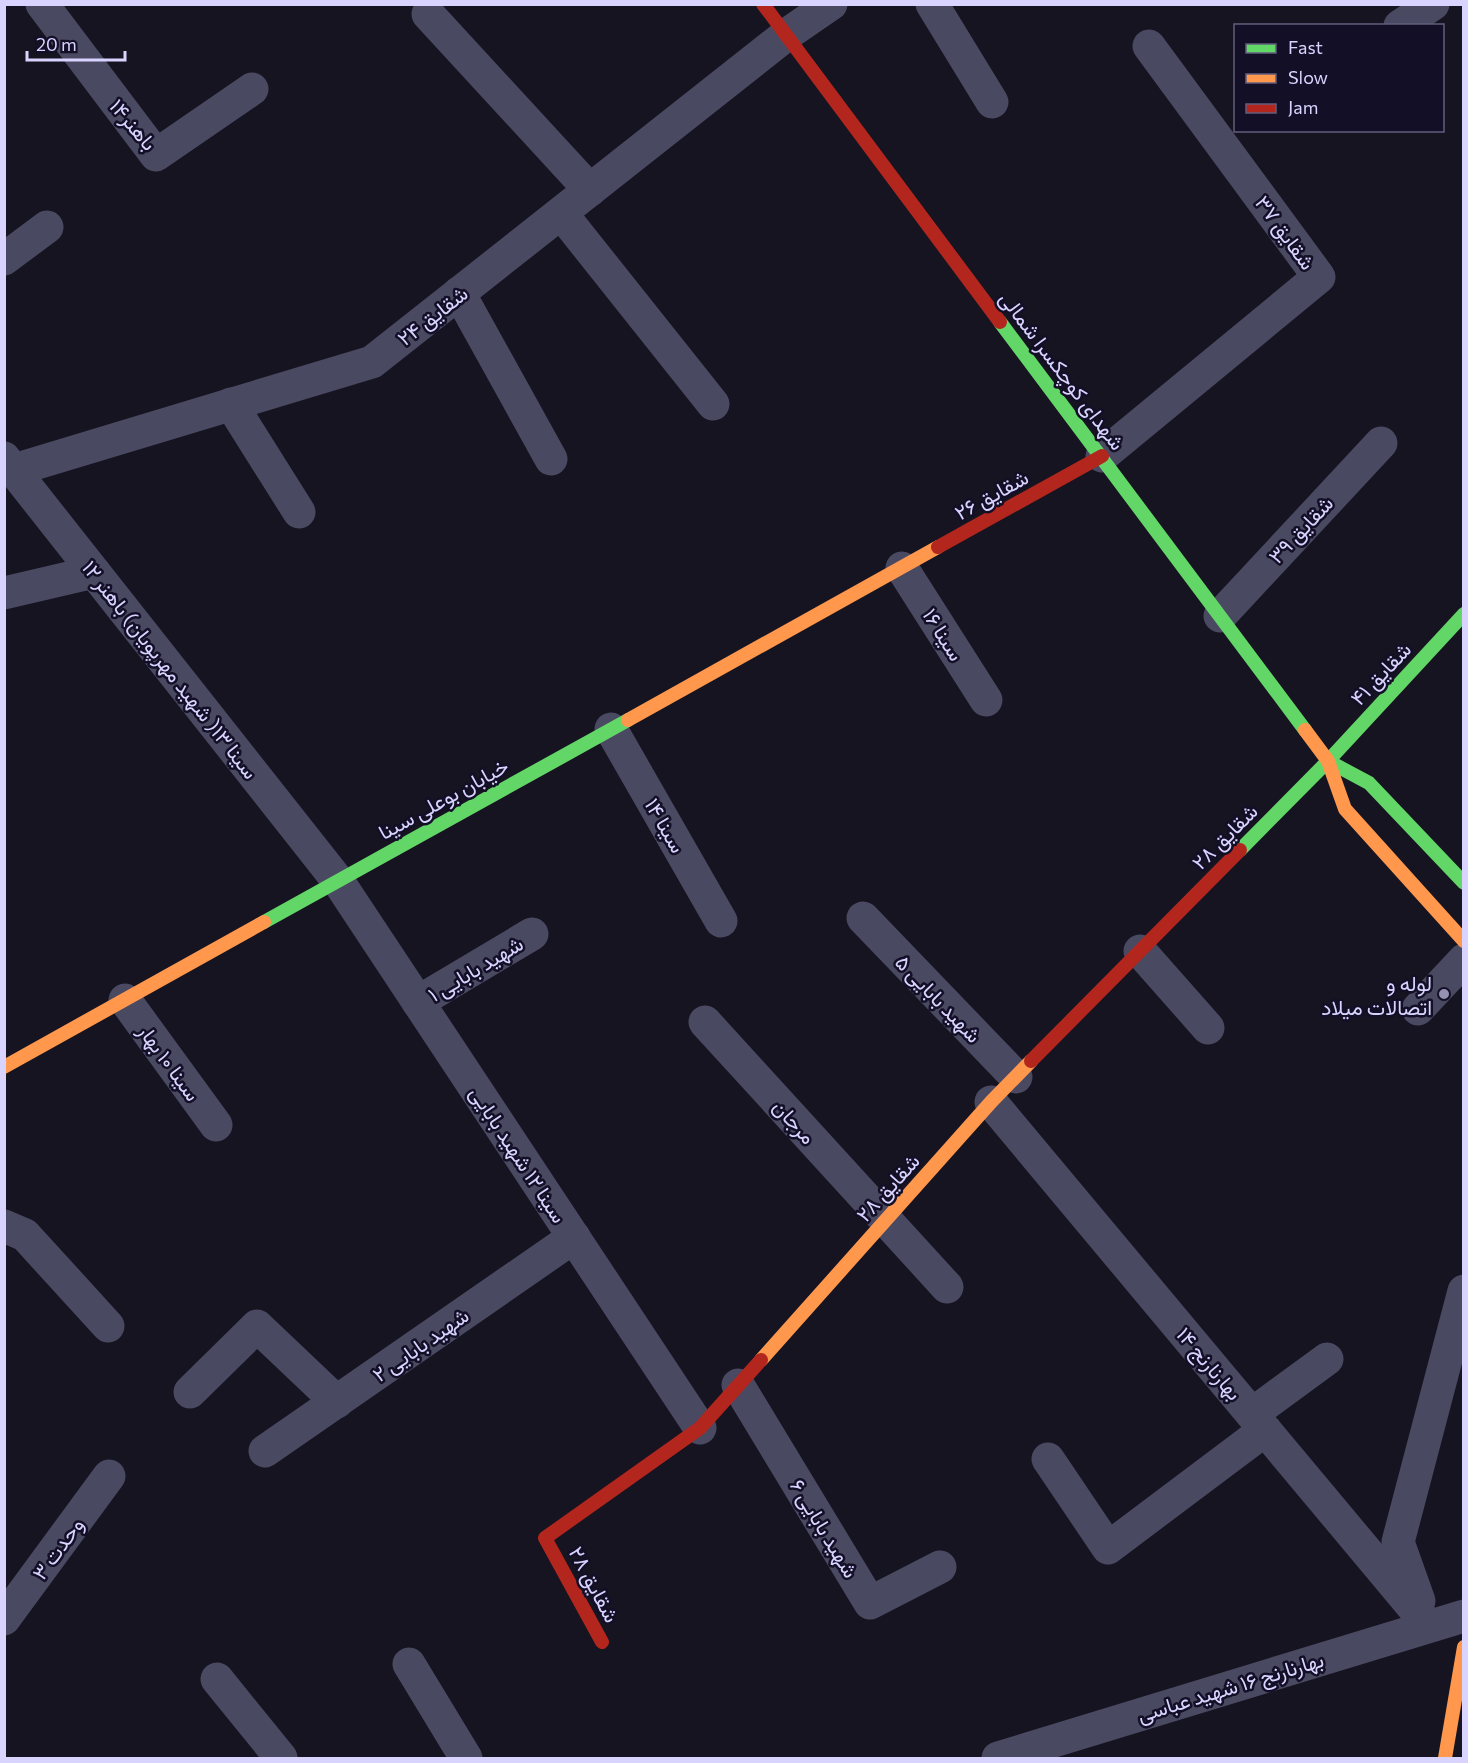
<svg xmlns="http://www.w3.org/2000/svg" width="1468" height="1763" viewBox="0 0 1468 1763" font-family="Commissioner,Vazirmatn,sans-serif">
	<rect width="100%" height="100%" fill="#161421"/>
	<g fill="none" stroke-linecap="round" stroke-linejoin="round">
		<g stroke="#4a4962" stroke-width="33">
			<path d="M42 4 156 155 252 89"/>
			<path d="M932 4 992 102"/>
			<path d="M428 14 590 190"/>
			<path d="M1400 26 1433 4"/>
			<path d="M561 213 713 404"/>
			<path d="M4 259 47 227"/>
			<path d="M459 293 551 459"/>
			<path d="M231 404 299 512"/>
			<path d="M1102 456 1319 277 1149 46"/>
			<path d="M4 458 338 881 700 1428"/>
			<path d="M14 470 372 362 786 35 831 4"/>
			<path d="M902 568 986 700"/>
			<path d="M4 593 94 572"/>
			<path d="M1220 616 1381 443"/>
			<path d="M611 729 721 921"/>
			<path d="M863 918 1016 1077"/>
			<path d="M1140 951 1208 1028"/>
			<path d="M125 1000 216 1125"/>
			<path d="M418 1002 532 934"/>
			<path d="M1418 1009 1464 960"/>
			<path d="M705 1022 947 1287"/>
			<path d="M991 1102 1428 1625"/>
			<path d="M4 1226 25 1235 108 1326"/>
			<path d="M738 1385 870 1603 940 1567"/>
			<path d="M190 1392 257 1326 337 1402"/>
			<path d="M1252 1414 1327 1359"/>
			<path d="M265 1451 574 1237"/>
			<path d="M1048 1459 1108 1548 1265 1430"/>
			<path d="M1419 1601 1398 1542 1464 1291"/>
			<path d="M4 1619 109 1476"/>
			<path d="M409 1664 466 1758"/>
			<path d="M217 1679 281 1758"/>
			<path d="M998 1758 1464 1616"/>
		</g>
		<g stroke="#63d668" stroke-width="14">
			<path d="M1000 322 1305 730"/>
			<path d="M1328 761 1369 783 1464 883"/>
			<path d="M1240 850 1328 761 1464 614"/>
			<path d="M264 922 628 720"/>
		</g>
		<g stroke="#ff974d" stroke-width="14">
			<path d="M628 720 938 547"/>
			<path d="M1305 730 1328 761 1345 809 1464 941"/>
			<path d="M4 1067 264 922"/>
			<path d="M761 1360 991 1102 1031 1061"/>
			<path d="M1445 1758 1464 1647"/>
		</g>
		<g stroke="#b3261e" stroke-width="14">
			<path d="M763 4 1000 322"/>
			<path d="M938 547 1102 456"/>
			<path d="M1031 1061 1240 850"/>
			<path d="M602 1642 545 1538 700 1428 761 1360"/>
		</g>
	</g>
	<circle fill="#9591b1" stroke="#130f26" stroke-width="2" cx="1444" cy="994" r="6"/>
	<g text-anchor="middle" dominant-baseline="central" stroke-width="5" stroke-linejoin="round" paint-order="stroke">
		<g font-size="21" fill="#d9d4ff" stroke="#130f26">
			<text transform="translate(134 124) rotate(50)">باهنر۱۴</text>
			<text transform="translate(1286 232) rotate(54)">شقایق ۳۷</text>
			<text transform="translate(432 315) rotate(-38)">شقایق ۲۴</text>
			<text transform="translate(1063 370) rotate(53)">شهدای کوچکسرا شمالی</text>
			<text transform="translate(991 494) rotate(-29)">شقایق ۲۶</text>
			<text transform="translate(1300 529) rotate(-47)">شقایق ۳۹</text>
			<text transform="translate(944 634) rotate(58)">سینا ۱۶</text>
			<text transform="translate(171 669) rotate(52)">سینا ۱۳( شهید مهرپویان) باهنر ۱۲</text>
			<text transform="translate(1380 673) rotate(-47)">شقایق ۴۱</text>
			<text transform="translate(443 798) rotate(-29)">خیابان بوعلی سینا</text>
			<text transform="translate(666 825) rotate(60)">سینا ۱۴</text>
			<text transform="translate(1224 836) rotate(-45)">شقایق ۲۸</text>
			<text transform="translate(475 968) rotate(-31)">شهید بابایی ۱</text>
			<text transform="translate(939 998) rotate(46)">شهید بابایی ۵</text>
			<text transform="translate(170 1062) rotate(54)">سینا ۱۰ بهار</text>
			<text transform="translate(795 1121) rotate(48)">مرجان</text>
			<text transform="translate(519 1154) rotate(57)">سینا ۱۲ شهید بابایی</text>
			<text transform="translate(887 1187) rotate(-48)">شقایق ۲۸</text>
			<text transform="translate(420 1344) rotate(-35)">شهید بابایی ۲</text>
			<text transform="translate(1210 1363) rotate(50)">بهارنارنج ۱۴</text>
			<text transform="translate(825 1528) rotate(59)">شهید بابایی ۶</text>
			<text transform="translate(57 1548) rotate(-54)">وحدت ۳</text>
			<text transform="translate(595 1584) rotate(62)">شقایق ۲۸</text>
			<text transform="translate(1230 1686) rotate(-17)">بهارنارنج ۱۶ شهید عباسی</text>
		</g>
		<g font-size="21" fill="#d9d4ff" stroke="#130f26" text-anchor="end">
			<text x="1432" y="982">لوله و<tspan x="1432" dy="24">اتصالات میلاد</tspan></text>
		</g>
	</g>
	<rect width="1468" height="1763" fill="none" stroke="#d9d4ff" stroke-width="12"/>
	<rect x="1234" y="24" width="210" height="108" fill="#130f26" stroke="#625e7d" stroke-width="1.5"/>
	<rect x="1246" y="44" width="30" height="9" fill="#63d668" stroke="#625e7d" stroke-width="1.5"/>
	<text x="1288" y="54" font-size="18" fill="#d9d4ff">Fast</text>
	<rect x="1246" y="74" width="30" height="9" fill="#ff974d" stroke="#625e7d" stroke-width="1.5"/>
	<text x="1288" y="84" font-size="18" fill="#d9d4ff">Slow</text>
	<rect x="1246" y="104" width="30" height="9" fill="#b3261e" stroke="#625e7d" stroke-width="1.5"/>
	<text x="1288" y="114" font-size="18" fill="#d9d4ff">Jam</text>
	<path d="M27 51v9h98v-9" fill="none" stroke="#d9d4ff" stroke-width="3"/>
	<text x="36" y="51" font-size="18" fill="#d9d4ff" stroke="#130f26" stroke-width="4.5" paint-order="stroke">20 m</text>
</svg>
